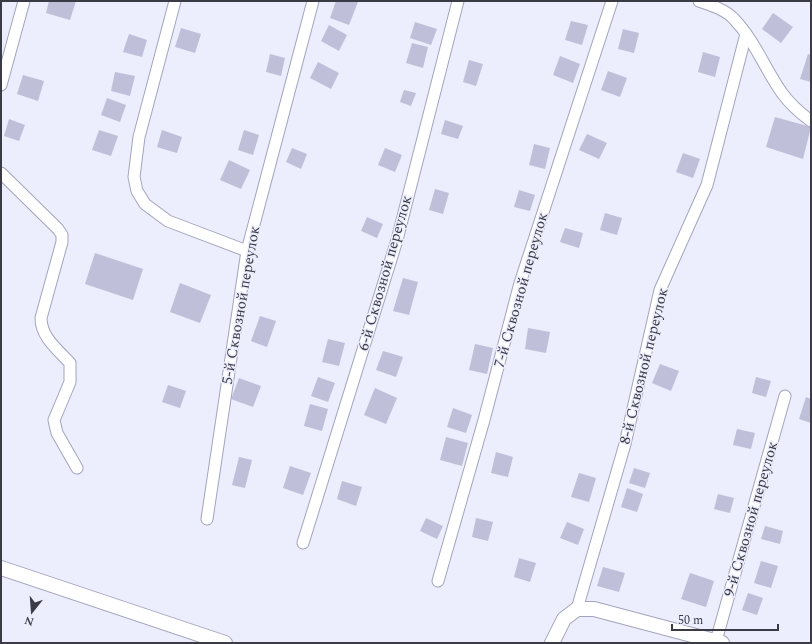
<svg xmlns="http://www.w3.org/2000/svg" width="812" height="644" viewBox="0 0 812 644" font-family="Spectral,serif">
	<rect width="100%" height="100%" fill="#ecedfd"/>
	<g fill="#bfbfd9">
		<path d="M49 1H76L70 20 46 13Z"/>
		<path d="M336 1 358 2 349 25 330 18Z"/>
		<path d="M773 13 793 27 781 43 762 29Z"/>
		<path d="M571 21 588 25 582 45 565 40Z"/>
		<path d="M415 22 437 29 431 45 410 38Z"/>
		<path d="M329 25 347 35 339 51 321 41Z"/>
		<path d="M181 28 201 34 195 53 175 47Z"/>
		<path d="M623 29 639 33 634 53 618 49Z"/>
		<path d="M129 34 147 40 142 57 123 52Z"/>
		<path d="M412 43 428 47 423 68 406 63Z"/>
		<path d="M703 52 720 57 715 77 698 72Z"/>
		<path d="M270 54 285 58 281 76 266 72Z"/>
		<path d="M808 54 811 55V82L800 79Z"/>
		<path d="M560 56 580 64 573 83 553 75Z"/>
		<path d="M469 60 483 64 476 86 463 82Z"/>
		<path d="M318 62 339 73 331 89 310 78Z"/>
		<path d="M608 71 627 78 620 97 601 90Z"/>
		<path d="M115 72 135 76 130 96 111 91Z"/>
		<path d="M23 75 44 81 38 101 17 94Z"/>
		<path d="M404 90 416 93 411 106 400 102Z"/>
		<path d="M107 98 126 105 120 122 101 115Z"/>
		<path d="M775 117 811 127 803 159 766 147Z"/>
		<path d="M9 119 25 125 19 141 4 136Z"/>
		<path d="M445 120 463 126 458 139 441 134Z"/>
		<path d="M99 130 118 136 111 156 92 150Z"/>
		<path d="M162 130 182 137 177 153 157 147Z"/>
		<path d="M244 130 259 135 253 155 238 150Z"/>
		<path d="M587 134 607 143 599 159 579 150Z"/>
		<path d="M534 144 550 148 545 169 529 165Z"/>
		<path d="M292 148 307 154 301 169 286 162Z"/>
		<path d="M385 148 402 155 395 172 378 165Z"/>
		<path d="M683 153 700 159 693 178 676 172Z"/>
		<path d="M229 160 250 170 241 189 220 180Z"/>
		<path d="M435 189 449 193 443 214 429 210Z"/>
		<path d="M519 190 535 195 530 211 514 207Z"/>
		<path d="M605 213 622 218 617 235 600 230Z"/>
		<path d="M367 217 383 224 377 238 361 231Z"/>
		<path d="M565 228 583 233 579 248 560 242Z"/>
		<path d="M95 253 143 269 133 300 85 284Z"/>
		<path d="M403 278 418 282 409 315 393 311Z"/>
		<path d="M180 283 211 295 200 323 170 312Z"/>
		<path d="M260 316 276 321 267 347 251 341Z"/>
		<path d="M528 328 550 332 546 353 525 349Z"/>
		<path d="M328 339 345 343 339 366 322 362Z"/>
		<path d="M475 344 493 348 487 374 469 370Z"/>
		<path d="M383 351 403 357 396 377 376 370Z"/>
		<path d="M660 364 679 371 671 391 652 383Z"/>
		<path d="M318 377 335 383 328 402 311 396Z"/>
		<path d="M756 377 771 381 766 397 752 393Z"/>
		<path d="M239 378 261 386 253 407 231 399Z"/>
		<path d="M168 385 186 391 180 408 162 402Z"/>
		<path d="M375 388 397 398 386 424 364 415Z"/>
		<path d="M806 397 811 399V423L799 419Z"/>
		<path d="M310 404 328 409 322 431 304 426Z"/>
		<path d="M453 408 472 415 466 433 447 427Z"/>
		<path d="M737 429 755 433 751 449 733 445Z"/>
		<path d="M446 437 468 443 462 466 440 460Z"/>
		<path d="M496 452 513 457 508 477 491 473Z"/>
		<path d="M239 457 252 460 245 488 232 485Z"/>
		<path d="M290 466 311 473 303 495 283 488Z"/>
		<path d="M634 468 650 473 645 488 629 483Z"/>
		<path d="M579 473 596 478 589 502 571 497Z"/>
		<path d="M342 481 362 487 356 506 337 499Z"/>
		<path d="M627 488 643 494 637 512 621 507Z"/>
		<path d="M718 494 734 498 730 513 714 509Z"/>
		<path d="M426 518 443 526 437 539 420 531Z"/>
		<path d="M476 518 493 522 488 541 472 537Z"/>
		<path d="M567 522 584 529 578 545 560 538Z"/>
		<path d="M765 526 783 531 780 544 761 539Z"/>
		<path d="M519 558 536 563 530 582 514 577Z"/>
		<path d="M761 561 778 566 771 588 754 583Z"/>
		<path d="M603 567 625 573 619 592 597 586Z"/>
		<path d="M690 573 714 581 706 607 681 599Z"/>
		<path d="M748 593 763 598 757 615 742 610Z"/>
	</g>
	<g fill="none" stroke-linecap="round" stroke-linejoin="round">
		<defs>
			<g id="minor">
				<path d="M175 1 139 137 134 177 137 191 145 204 168 221 247 251"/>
				<path d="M699 1C711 5 726 10 734 19 755 41 765 69 782 93 790 104 800 113 811 121"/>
				<path d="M1 85 24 1"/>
				<path d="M1 173 58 229 62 235V242L41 318C41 337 57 349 70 363V382L54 420 57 433 77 468"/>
				<path d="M207 519 247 251 313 1"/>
				<path d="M303 543 397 240 458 1"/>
				<path d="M438 581 484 420 520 283 612 1"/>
				<path d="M577 609 625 444 660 290 707 185 746 34"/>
				<path d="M716 641 785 396"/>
			</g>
			<g id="tertiary">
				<path d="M1 568 225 643"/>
				<path d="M552 643 564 619 577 609H594L722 643"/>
			</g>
		</defs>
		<use href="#minor" stroke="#a3a4bd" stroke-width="13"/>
		<use href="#tertiary" stroke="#a3a4bd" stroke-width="16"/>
		<use href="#minor" stroke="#fff" stroke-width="11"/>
		<use href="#tertiary" stroke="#fff" stroke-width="14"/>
	</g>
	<g text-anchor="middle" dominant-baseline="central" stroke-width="3" stroke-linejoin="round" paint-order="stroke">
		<g font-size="15" fill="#3b3b45" stroke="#ecedfd">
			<text transform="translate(385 273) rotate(-74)">6-й Сквозной переулок</text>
			<text transform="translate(521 290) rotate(-74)">7-й Сквозной переулок</text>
			<text transform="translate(241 305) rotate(-80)">5-й Сквозной переулок</text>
			<text transform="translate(644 366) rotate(-76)">8-й Сквозной переулок</text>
			<text transform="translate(751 519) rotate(-74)">9-й Сквозной переулок</text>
		</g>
	</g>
	<rect width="812" height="644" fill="none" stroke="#3b3b45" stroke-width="4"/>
	<g transform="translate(32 612) rotate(197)" stroke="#ecedfd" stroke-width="3" paint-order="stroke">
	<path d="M0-3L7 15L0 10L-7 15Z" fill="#3b3b45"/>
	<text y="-6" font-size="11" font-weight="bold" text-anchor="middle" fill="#3b3b45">N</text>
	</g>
	<path d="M672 624v6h106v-6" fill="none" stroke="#3b3b45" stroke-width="2"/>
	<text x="678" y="624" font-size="12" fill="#3b3b45" stroke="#ecedfd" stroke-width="3" paint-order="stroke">50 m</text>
</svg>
